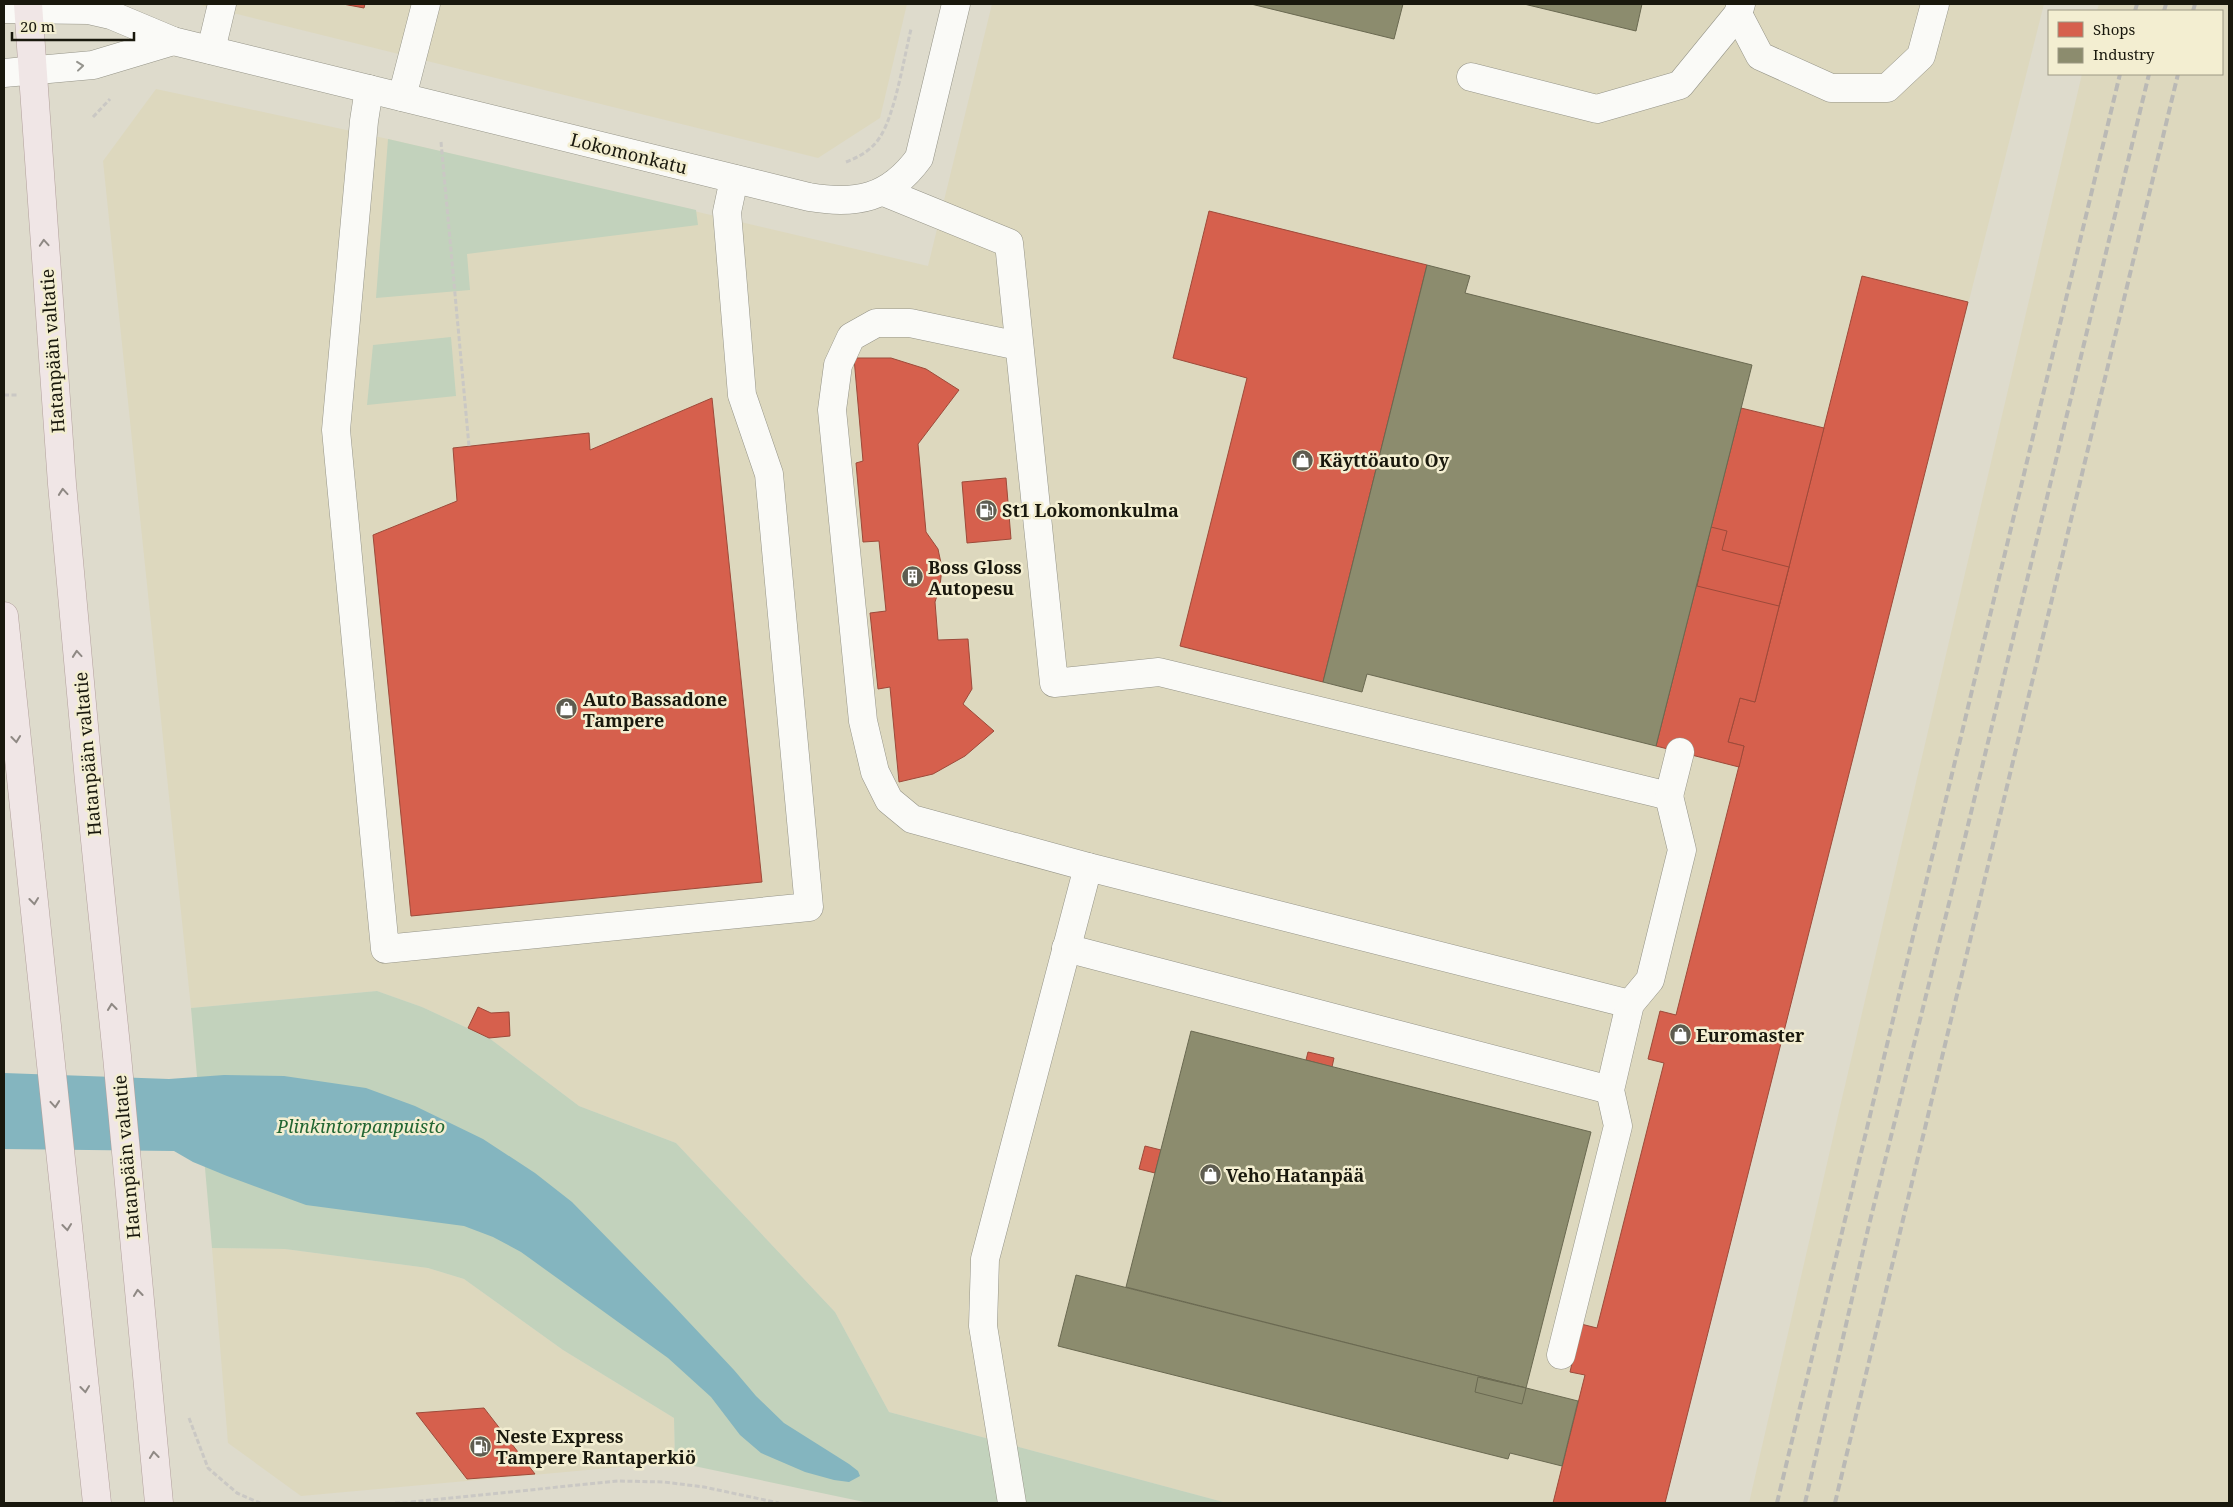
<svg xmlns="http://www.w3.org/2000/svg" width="2233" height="1507" viewBox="0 0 2233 1507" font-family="'Noto Serif',serif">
	<rect width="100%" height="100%" fill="#dedbcc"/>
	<g fill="#ddd8be">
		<path d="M197 4H907L880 118 818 158Z"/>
		<path d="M992 4H2044L1665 1503H1227L889 1412 835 1312 676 1143 579 1106 489 1038 422 1007 377 991 191 1008 103 161 156 89 388 139 928 266Z"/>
		<path d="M2099 4H2229V1503H1749L1840 1107 2082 74H2222V11H2097Z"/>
		<path d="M212 1248 285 1249 428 1268 464 1279 563 1350 674 1418 675 1462 301 1496 228 1443Z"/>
	</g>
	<g fill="#c2d2bc">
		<path d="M388 139 696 210 698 225 467 254 470 290 376 298Z"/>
		<path d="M451 337 456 396 367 405 373 345Z"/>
		<path d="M377 991 422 1007 489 1038 579 1106 676 1143 835 1312 889 1412 1227 1503H869L675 1462 674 1418 563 1350 464 1279 428 1268 285 1249 212 1248 191 1008Z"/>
	</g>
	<path fill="#84b5bf" d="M4 1073 169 1079 224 1075 284 1076 366 1088 415 1106 483 1139 535 1173 572 1202 672 1304 734 1370 756 1396 784 1423 849 1464 858 1471 860 1476 849 1482 834 1480 805 1472 761 1453 740 1435 711 1397 668 1358 521 1252 493 1237 464 1226 306 1205 227 1176 193 1162 174 1151 4 1149Z"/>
	<g fill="#d6604d" stroke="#9d4a3a">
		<path d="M343 4H365L364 8Z"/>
		<path d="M1209 211 1427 265 1323 682 1180 646 1247 378 1173 358Z"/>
		<path d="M1862 276 1968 302 1665 1503H1553L1585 1375 1570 1372 1581 1324 1597 1328 1664 1063 1648 1059 1660 1011 1676 1015 1744 746 1728 742 1740 698 1755 702Z"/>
		<path d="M854 358H891L926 369 959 390 918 444 926 532 938 549 942 568 940 586 935 602 938 640 968 639 972 689 963 704 994 731 965 756 933 774 899 782 890 687 878 689 870 613 886 611 879 541 863 542 856 463 863 461Z"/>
		<path d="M712 398 762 882 411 916 373 535 457 501 453 448 589 433 590 450Z"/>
		<path d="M1741 408 1824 428 1755 702 1740 698 1728 742 1744 746 1739 767 1656 746Z"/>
		<path d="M1006 478 1011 539 967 543 962 482Z"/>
		<path d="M1711 527 1727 531 1722 550 1789 567 1779 606 1697 586Z"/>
		<path d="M478 1007 491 1013 509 1012 510 1036 489 1038 468 1028Z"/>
		<path d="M1308 1052 1334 1058 1332 1067 1306 1060Z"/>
		<path d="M1145 1146 1161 1150 1155 1173 1139 1169Z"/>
		<path d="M484 1408 535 1474 467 1479 416 1413Z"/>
	</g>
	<g fill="#8c8c6e" stroke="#6a6951">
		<path d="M1251 4H1403L1394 39Z"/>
		<path d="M1524 4H1642L1636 31Z"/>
		<path d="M1427 265 1470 276 1465 293 1752 365 1656 746 1367 674 1362 692 1323 682Z"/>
		<path d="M1191 1031 1591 1132 1526 1388 1126 1287Z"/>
		<path d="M1076 1275 1578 1401 1562 1466 1510 1453 1508 1459 1058 1346Z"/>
		<path d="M1478 1377 1526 1388 1522 1404 1475 1392Z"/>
	</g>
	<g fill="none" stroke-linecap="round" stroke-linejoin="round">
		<defs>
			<g id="minor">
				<path d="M4 9 89 10 111 15 173 41 809 197C856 205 889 199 919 158L956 4"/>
				<path d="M1738 14 1760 56 1831 88H1887L1921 56 1935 4"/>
				<path d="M211 50 222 4"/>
				<path d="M4 73 93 65 173 41"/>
				<path d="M1471 77 1597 109 1680 85 1738 14 1741 4"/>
				<path d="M369 89 364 121 336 430 385 949 809 907 769 474 742 395 727 212 734 179"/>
				<path d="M402 97 426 4"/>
				<path d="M884 192 1009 243 1054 683 1159 672 1669 796 1680 752"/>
				<path d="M1019 346 910 323H876L851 337 838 365 832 410 863 721 875 772 889 800 912 819 1088 867 1630 1004"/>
				<path d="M1066 948 1610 1090"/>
				<path d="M1561 1355 1618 1126 1610 1090 1630 1004 1650 980 1682 850 1669 796"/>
				<path d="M1012 1503 983 1326 985 1259 1088 867"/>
			</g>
			<g id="major">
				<path d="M28 4 62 484 89 781 117 1056 159 1503"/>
				<path d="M4 616 97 1503"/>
			</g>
		</defs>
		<use href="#minor" stroke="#959488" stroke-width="29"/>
		<use href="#major" stroke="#b2a09c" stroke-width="29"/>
		<g stroke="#cac8c4" stroke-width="3" stroke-dasharray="5 2.5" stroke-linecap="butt">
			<path d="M93 117 110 99"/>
			<path d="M441 142 469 446"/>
			<path d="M846 162C859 157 872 150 880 137 895 114 904 58 911 29"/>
			<path d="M4 395H19"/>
			<path d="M189 1418 208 1468 237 1493 260 1503"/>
			<path d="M411 1502 618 1481 664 1482 704 1487 779 1503"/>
			<path d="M395 1503H411"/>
		</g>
		<use href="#minor" stroke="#fafaf7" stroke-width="28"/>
		<use href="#major" stroke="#f0e6e6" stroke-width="28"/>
		<g stroke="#bab9b5" stroke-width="4" stroke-dasharray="8 4" stroke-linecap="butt">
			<path d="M2135 11 2137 4"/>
			<path d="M2164 11 2166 4"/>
			<path d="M2193 11 2195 4"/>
			<path d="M1777 1503 2120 74"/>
			<path d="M1805 1503 1868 1229 1956 875 2149 74"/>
			<path d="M1835 1503 2178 74"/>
		</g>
	</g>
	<defs><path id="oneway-chevron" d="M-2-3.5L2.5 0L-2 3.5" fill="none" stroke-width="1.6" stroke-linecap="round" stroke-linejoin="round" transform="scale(1.25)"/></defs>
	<use stroke="#95948e" href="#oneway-chevron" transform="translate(80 66) rotate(-6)"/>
	<g stroke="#8f8984">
		<use href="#oneway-chevron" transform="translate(44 243) rotate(-94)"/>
		<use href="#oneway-chevron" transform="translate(63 492) rotate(-95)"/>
		<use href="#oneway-chevron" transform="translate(77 654) rotate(-95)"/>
		<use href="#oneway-chevron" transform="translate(16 739) rotate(84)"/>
		<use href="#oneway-chevron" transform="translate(34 901) rotate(84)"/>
		<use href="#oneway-chevron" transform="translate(112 1007) rotate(-96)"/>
		<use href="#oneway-chevron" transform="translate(55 1104) rotate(85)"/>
		<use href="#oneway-chevron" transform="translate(67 1227) rotate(84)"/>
		<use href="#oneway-chevron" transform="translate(138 1293) rotate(-96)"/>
		<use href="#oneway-chevron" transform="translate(85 1389) rotate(84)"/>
		<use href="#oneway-chevron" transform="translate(154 1455) rotate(-96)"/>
	</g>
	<defs>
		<symbol id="shop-disc" viewBox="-11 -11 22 22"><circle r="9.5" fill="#5e5c50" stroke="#f3eed1"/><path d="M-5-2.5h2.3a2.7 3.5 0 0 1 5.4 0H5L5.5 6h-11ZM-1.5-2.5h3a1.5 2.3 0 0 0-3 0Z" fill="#fff"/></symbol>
		<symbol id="fuel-disc" viewBox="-11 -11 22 22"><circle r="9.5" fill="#5e5c50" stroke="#f3eed1"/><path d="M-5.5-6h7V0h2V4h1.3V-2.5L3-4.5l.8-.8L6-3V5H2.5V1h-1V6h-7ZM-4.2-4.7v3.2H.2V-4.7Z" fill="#fff"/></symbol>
		<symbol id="building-disc" viewBox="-11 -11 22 22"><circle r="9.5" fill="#5e5c50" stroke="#f3eed1"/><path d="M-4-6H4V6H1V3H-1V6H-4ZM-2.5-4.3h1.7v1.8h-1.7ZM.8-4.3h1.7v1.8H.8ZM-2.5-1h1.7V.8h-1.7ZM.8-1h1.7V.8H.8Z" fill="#fff"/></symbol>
	</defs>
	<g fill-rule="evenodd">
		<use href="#shop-disc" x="1290" y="448" width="25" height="25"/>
		<use href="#fuel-disc" x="974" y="498" width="25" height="25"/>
		<use href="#building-disc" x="900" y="564" width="25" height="25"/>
		<use href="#shop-disc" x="554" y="696" width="25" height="25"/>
		<use href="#shop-disc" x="1668" y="1022" width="25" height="25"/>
		<use href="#shop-disc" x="1198" y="1162" width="25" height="25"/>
		<use href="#fuel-disc" x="468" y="1434" width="25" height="25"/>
	</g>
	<g text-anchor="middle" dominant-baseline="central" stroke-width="5" stroke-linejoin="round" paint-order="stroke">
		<g font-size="18" fill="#19180d" stroke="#f3eed1">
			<text transform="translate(629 153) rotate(14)">Lokomonkatu</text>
			<text transform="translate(52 351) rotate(-94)">Hatanpään valtatie</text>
			<text transform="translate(87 754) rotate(-95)">Hatanpään valtatie</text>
			<text transform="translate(126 1157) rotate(-95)">Hatanpään valtatie</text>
		</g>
		<g font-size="18" font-weight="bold" fill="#19180d" stroke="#f3eed1" text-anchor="start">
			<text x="1319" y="460">Käyttöauto Oy</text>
			<text x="1002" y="510">St1 Lokomonkulma</text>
			<text x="928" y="567">Boss Gloss<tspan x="928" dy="21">Autopesu</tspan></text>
			<text x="583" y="699">Auto Bassadone<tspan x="583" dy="21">Tampere</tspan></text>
			<text x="1696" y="1035">Euromaster</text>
			<text x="1226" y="1175">Veho Hatanpää</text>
			<text x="496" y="1436">Neste Express<tspan x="496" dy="21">Tampere Rantaperkiö</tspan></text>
		</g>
		<g font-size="18" font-style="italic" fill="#216531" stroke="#f3eed1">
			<text x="361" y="1126">Plinkintorpanpuisto</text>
		</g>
	</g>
	<rect width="2233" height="1507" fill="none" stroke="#19180d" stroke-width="10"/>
	<rect x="2048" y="10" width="175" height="65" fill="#f3eed1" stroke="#9c9883"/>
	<rect x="2058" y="22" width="25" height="15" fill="#d6604d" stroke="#9c9883"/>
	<text x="2093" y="35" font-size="15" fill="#19180d">Shops</text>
	<rect x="2058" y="48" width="25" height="15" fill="#8c8c6e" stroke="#9c9883"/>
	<text x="2093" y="60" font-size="15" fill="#19180d">Industry</text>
	<path d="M12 32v8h122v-8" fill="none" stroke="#19180d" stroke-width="2.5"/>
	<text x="20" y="32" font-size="15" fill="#19180d" stroke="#f3eed1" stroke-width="4" paint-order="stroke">20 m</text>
</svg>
